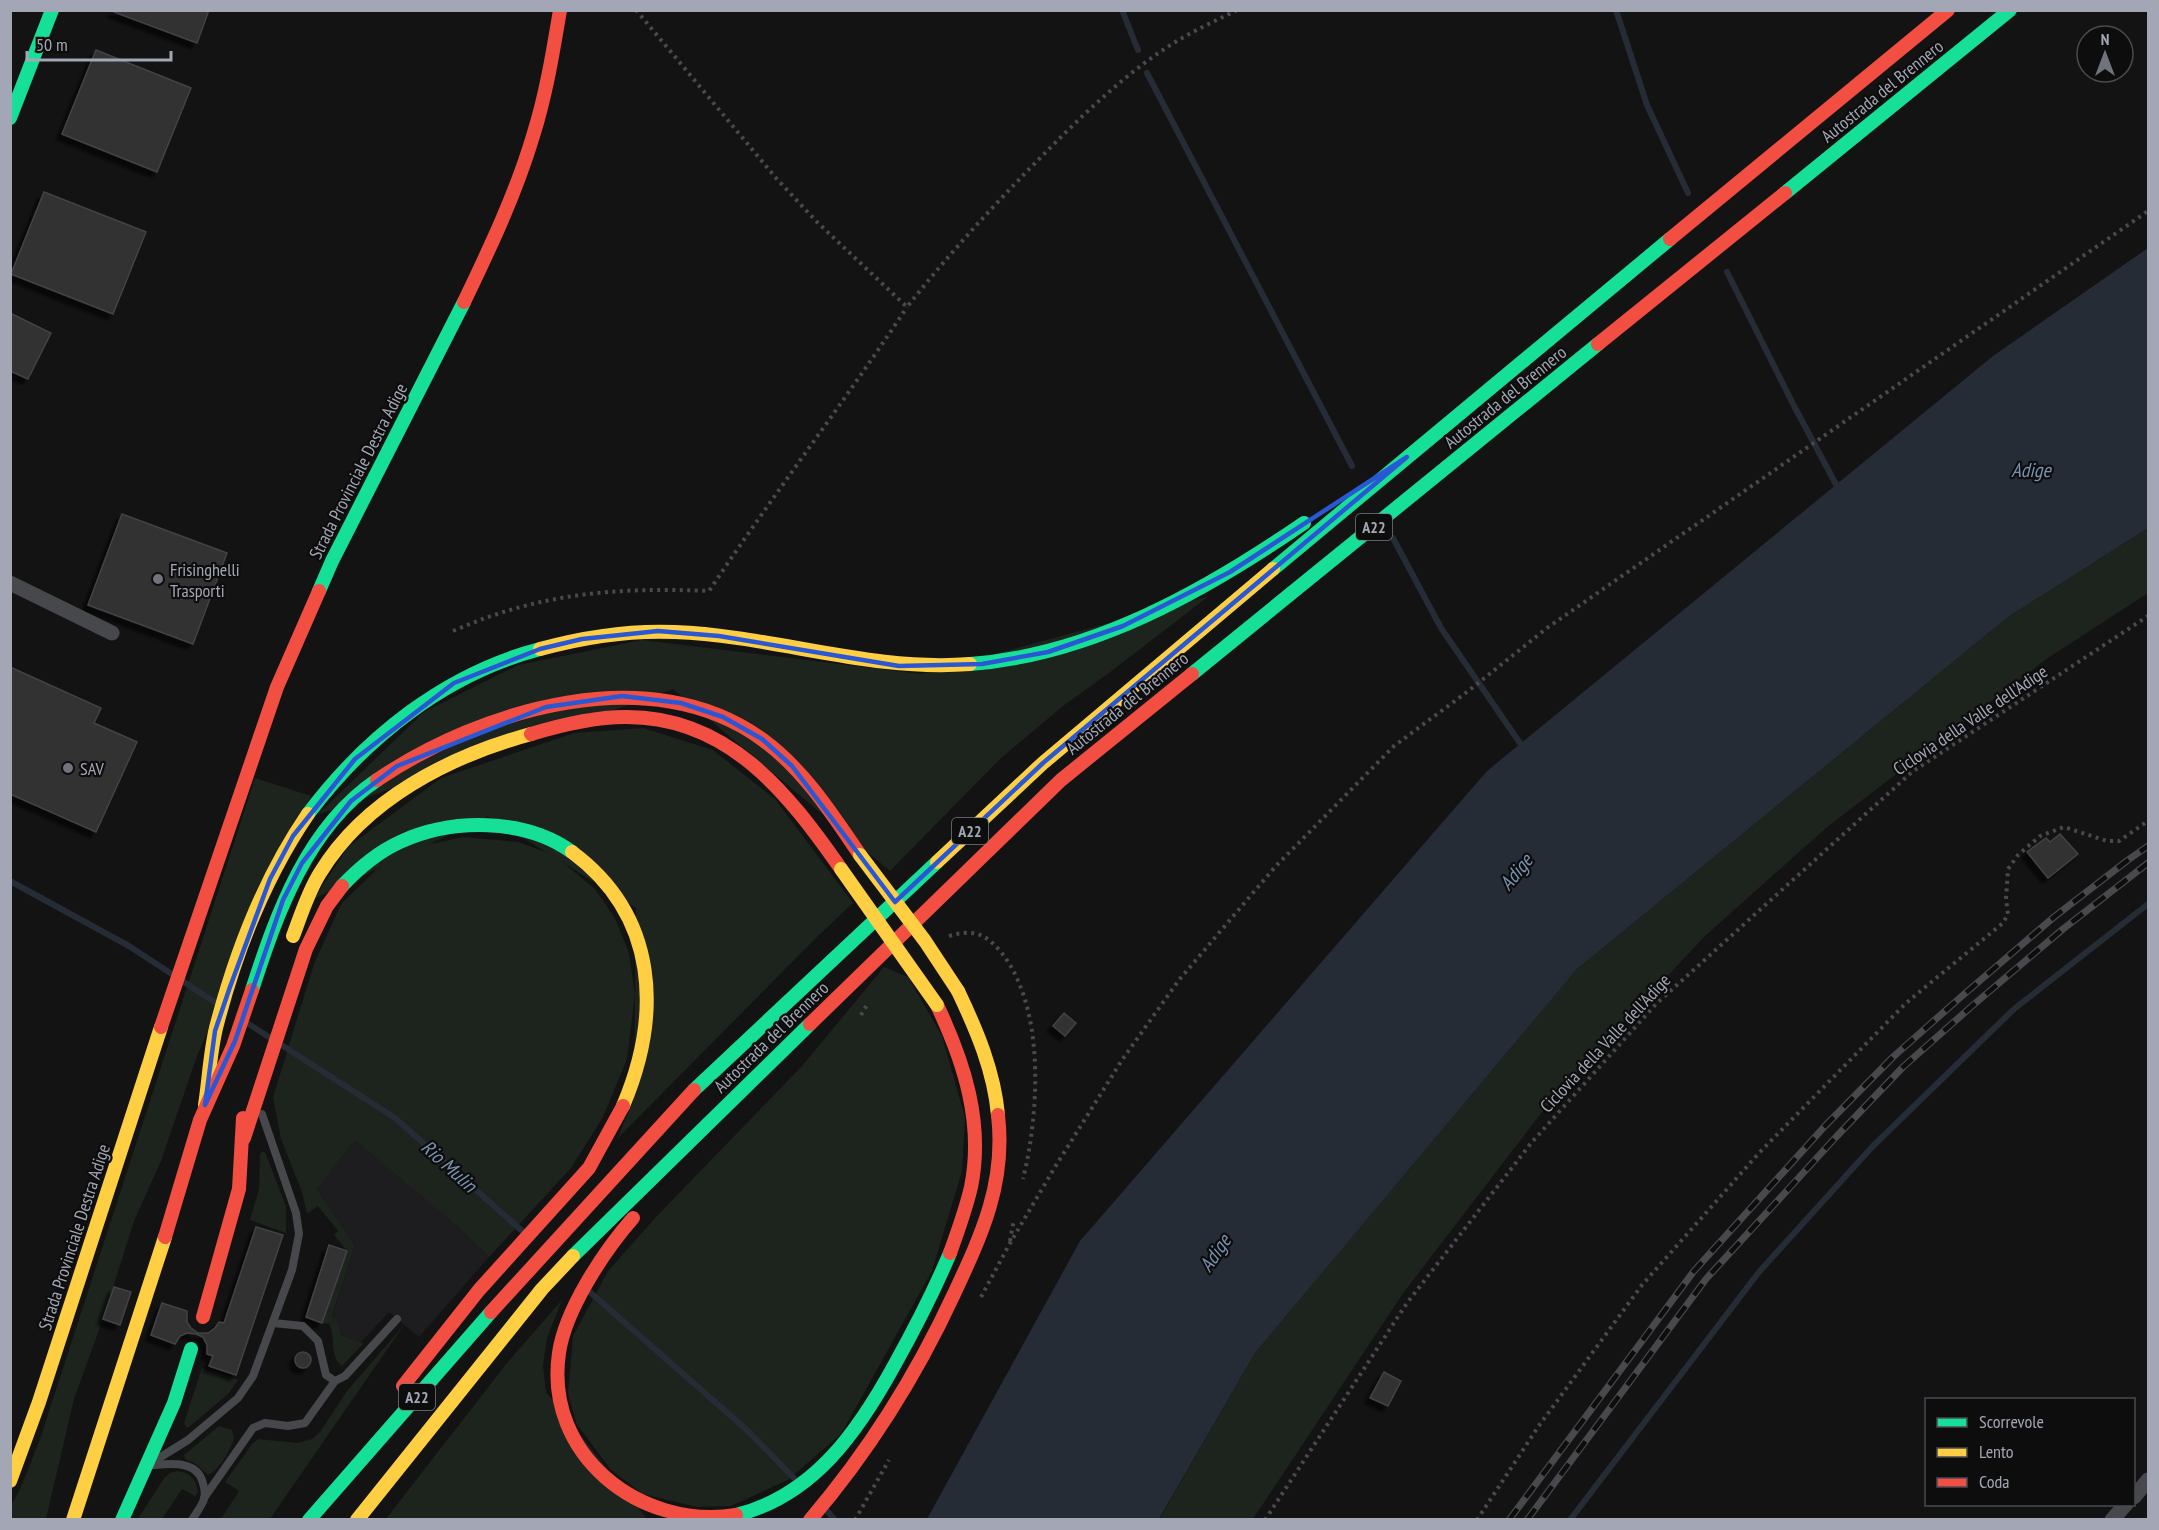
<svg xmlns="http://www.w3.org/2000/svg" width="2159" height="1530" viewBox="0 0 2159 1530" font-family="'PT Sans Narrow',sans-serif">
	<defs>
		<filter id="shadow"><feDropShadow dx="-5.5" dy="5.5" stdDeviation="1.5" flood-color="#0009"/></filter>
	</defs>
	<rect width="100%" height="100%" fill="#131313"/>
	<path fill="#1d1d1f" d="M355 1139 458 1227 489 1257 419 1337 389 1312 361 1342 341 1335 340 1323 332 1317 355 1245 317 1189Z"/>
	<g fill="#1d231d">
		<path d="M2148 528V593L2045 660 1826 828 1704 937 1549 1103 1404 1292 1253 1519 1159 1520 1255 1353 1577 969 2008 617Z"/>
		<path d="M1209 596 1109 673 1063 706 1001 758 890 871 673 689 317 815 424 712 518 665 642 640 921 674Z"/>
		<path d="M643 728 713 750 775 799 853 903 815 939 617 1139 634 1099 636 908 488 816 314 899 348 847 441 778 574 733Z"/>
		<path d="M255 778 311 796 197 1056 161 1161 134 1221 103 1319 74 1399 46 1519 11 1520V1506L21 1487 40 1439Z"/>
		<path d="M464 837 518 842 554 855 595 889 615 918 629 953 635 995 627 1059 603 1117 571 1168 489 1257 458 1227 355 1140 317 1189 355 1245 332 1316 340 1323 341 1335 361 1342 363 1344 342 1366C329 1357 336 1337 329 1324L322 1323 347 1251 334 1235 338 1231 318 1206 307 1214 302 1192 281 1139 273 1097 314 964 341 904 377 869 415 847Z"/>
		<path d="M884 967 908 977 942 1036 965 1118 962 1171 932 1271 841 1434 788 1480 731 1506 697 1507 643 1494 611 1470 576 1423 568 1393 573 1336 608 1271 656 1217 802 1066Z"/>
		<path d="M262 1152H265L286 1206V1233L250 1220 259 1189 260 1154Z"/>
		<path d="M562 1300 547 1338 543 1366 546 1392 647 1519 385 1520 507 1363Z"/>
		<path d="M404 1325 270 1519H221L239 1491 225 1482 252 1444 258 1439 298 1443 312 1439 320 1432 347 1391Z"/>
		<path d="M202 1368 238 1380 228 1394 189 1427H186L184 1423Z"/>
		<path d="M219 1426 232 1430 234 1438C231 1449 219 1471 208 1475L196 1464 185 1459 184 1455Z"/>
		<path d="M177 1471C191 1473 196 1479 198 1492L195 1496 182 1489 162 1519 137 1520 165 1477 170 1473Z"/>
	</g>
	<path fill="#262c35" d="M2148 248V528L2008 617 1577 969 1255 1353 1159 1519H927L1080 1241 1487 771 1993 356Z"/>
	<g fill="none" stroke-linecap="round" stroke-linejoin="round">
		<g stroke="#262c35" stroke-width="6">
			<path d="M1122 10 1138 50"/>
			<path d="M1616 10 1647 105 1688 193"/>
			<path d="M1147 73 1352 466"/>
			<path d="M1727 272 1793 404 1839 490"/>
			<path d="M1393 538 1441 628 1524 749"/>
			<path d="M10 881 129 946 216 1003"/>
			<path d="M247 1023 269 1037"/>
			<path d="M283 1046 395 1118 521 1230"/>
			<path d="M591 1293 747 1430 794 1478"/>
			<path d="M827 1511 835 1520"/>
			<path d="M1570 1520 1759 1272 1872 1147 2014 1009 2148 904"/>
		</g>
	</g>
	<g fill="#313132" stroke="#424247" stroke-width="1.5" filter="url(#shadow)">
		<path d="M114 10H209L197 43 114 12Z"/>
		<path d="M96 50 191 88 157 172 62 134Z"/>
		<path d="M44 192 146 232 113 314 11 274Z"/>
		<path d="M10 313 51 333 28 379 10 371Z"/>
		<path d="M122 514 227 553 193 644 88 605Z"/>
		<path d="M10 667 101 708 94 723 137 742 96 832 10 794Z"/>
		<path d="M2060 834 2078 854 2048 878 2027 852 2046 838 2050 842Z"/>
		<path d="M1064 1013 1076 1023 1065 1036 1053 1026Z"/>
		<path d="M256 1227 283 1235 236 1375 209 1366 213 1356 207 1354V1345L203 1337 196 1334 187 1333 180 1336 175 1344 151 1335 162 1303 187 1311V1322L191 1328 198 1333H208L215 1328 219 1322 224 1323Z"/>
		<path d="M329 1245 347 1251 322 1323 306 1317Z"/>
		<path d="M114 1287 131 1292 120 1325 103 1319Z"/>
		<circle cx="303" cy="1360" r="8"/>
		<path d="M1384 1372 1401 1381 1388 1406 1370 1398Z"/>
	</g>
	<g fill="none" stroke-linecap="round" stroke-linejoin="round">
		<g stroke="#49494e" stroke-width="4" stroke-dasharray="3 4.5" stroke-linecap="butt">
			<path d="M636 10 776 178 817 222 907 307C952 250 1002 196 1054 144 1090 108 1128 72 1172 44 1193 31 1215 21 1237 10"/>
			<path d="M453 631C540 593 615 587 709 591 773 495 843 404 907 307"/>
			<path d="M949 936C973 929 985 933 1001 952 1046 1008 1039 1114 1023 1179"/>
			<path d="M861 1015 868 1003"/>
			<path d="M1010 1241 1014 1219"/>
			<path d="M981 1297 1009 1245 1055 1167 1122 1060 1179 980 1275 867 1394 746 1467 692 1547 628 2148 211"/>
			<path d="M855 1520 889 1460"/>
			<path d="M1265 1520 1407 1303 1532 1142 1656 1004 1912 772 2148 616"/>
			<path d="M1477 1520 1538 1427 1642 1285 1759 1153 1906 1003 2003 923 2008 914 2006 899 2008 869 2018 855 2040 836 2064 827 2107 841H2119L2148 821"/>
		</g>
		<g stroke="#47484c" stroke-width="8">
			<path d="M273 1323 303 1326 318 1341 326 1375 335 1381 345 1376 397 1319"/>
			<path d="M159 1458 188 1440 238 1398 253 1376 292 1270 299 1234 296 1213 262 1114"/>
			<path d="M152 1465C169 1464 195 1460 202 1480 204 1486 206 1493 204 1499 202 1506 196 1513 192 1520"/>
			<path d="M204 1498 253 1428 265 1423 288 1426 305 1423 335 1381"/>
		</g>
		<g stroke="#47484c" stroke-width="15">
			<path d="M10 583 112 633"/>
			<path d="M2134 1497 2148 1480"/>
			<path d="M2112 1520 2126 1504"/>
		</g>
		<g stroke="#16e098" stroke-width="14">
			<path d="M10 118 52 10"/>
			<path d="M1785 193 2010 10"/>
			<path d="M1273 569 1670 239"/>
			<path d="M319 591 332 561 464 302"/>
			<path d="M970 664C1092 655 1205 591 1304 523"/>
			<path d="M1192 674 1598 344"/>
			<path d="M308 814C366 737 445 674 540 649"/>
			<path d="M342 886C359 868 378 852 400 842 452 818 525 818 572 852"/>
			<path d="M252 990C277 913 307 827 377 780"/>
			<path d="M694 1090 937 862"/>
			<path d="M573 1256 810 1024"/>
			<path d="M736 1515C814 1496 859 1430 895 1364 915 1328 934 1291 950 1253"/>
			<path d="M122 1520 174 1403 191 1349"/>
			<path d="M309 1520 491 1312"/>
		</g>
		<g stroke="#ffcf43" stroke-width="14">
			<path d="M540 649C584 637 629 630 675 632 775 636 870 672 970 664"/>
			<path d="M572 852C658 916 662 1014 623 1106"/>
			<path d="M937 862 1043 763 1273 569"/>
			<path d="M293 936C301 915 308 892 320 873 365 799 450 756 531 734"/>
			<path d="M958 991C977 1031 994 1071 998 1115"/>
			<path d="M205 1105C209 1079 210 1053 216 1028 235 954 265 877 308 814"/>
			<path d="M10 1481 39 1402 161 1027"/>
			<path d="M73 1520 165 1237"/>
			<path d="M357 1520 542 1289 573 1256"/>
		</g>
		<g stroke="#f24e42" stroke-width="14">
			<path d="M1670 239 1948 10"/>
			<path d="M464 302C490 248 516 193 533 136 546 95 553 52 560 10"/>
			<path d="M1598 344 1785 193"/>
			<path d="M531 734C561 725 593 717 625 717 728 716 788 793 841 869"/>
			<path d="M377 780C482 709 651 658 763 740 804 770 832 814 860 855"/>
			<path d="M937 1005C964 1062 984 1123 971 1187 966 1209 958 1231 950 1253"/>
			<path d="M810 1024 1061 780 1192 674"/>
			<path d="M161 1027 277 687 319 591"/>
			<path d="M244 1138 306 949 327 906 342 886"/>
			<path d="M633 1218C604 1251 565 1310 559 1353 544 1455 640 1530 736 1515"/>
			<path d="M165 1237 200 1120 233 1046 252 990"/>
			<path d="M491 1312 694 1090"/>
			<path d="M203 1317 239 1189 243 1118"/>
			<path d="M403 1386 479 1290 589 1168 623 1106"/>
			<path d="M810 1520C869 1451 916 1376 954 1294 982 1234 1006 1183 998 1115"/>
		</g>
		<defs>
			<g id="rail">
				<path d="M1509 1520 1694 1271 1825 1126 1893 1057 1962 996 2054 917 2128 860 2148 846"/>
				<path d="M1527 1520 1706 1279 1836 1137 1903 1067 1972 1006 2063 929 2148 863"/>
			</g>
		</defs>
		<use href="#rail" stroke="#48494c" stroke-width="7"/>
		<use href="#rail" stroke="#0d0d0e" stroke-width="4.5" stroke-dasharray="14" stroke-linecap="butt"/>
		<g stroke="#ffcf43" stroke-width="14">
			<path d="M860 855 925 941 958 991"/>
			<path d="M841 869 937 1005"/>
		</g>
	</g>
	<path fill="none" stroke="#2a57d4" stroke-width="4.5" stroke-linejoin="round" d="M1407 457 1043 763 895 902 792 766 762 739 723 717 681 703 622 696 546 707 397 766 351 801 302 863 283 900 235 1041 205 1105 215 1031 230 987 270 879 293 836 355 759 454 683 540 649 582 639 658 631 719 636 899 666 982 664 1048 652 1123 626 1230 572Z"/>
	<g fill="#71737c" stroke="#0d0d0e" stroke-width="2">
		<circle cx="158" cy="579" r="6"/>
		<circle cx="68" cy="768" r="6"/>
	</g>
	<g text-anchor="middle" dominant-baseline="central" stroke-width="4.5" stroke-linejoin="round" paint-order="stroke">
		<g fill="#0d0d0e" stroke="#767983" stroke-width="1.5">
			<rect x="1356" y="514" width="36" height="26" rx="4.5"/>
			<rect x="952" y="818" width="36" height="26" rx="4.5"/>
			<rect x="399" y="1384" width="36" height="26" rx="4.5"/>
		</g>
		<g font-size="16" font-weight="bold" fill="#a3a7b5">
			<text x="1374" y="527">A22</text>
			<text x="970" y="831">A22</text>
			<text x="417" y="1397">A22</text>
		</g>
		<g font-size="18" fill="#a3a7b5" stroke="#0d0d0e">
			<text transform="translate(1882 91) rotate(-39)">Autostrada del Brennero</text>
			<text transform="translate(1505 397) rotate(-39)">Autostrada del Brennero</text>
			<text transform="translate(358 471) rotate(-63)">Strada Provinciale Destra Adige</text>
			<text transform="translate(1127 703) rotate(-39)">Autostrada del Brennero</text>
			<text transform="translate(1970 720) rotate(-34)">Ciclovia della Valle dell'Adige</text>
			<text transform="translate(771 1037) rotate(-44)">Autostrada del Brennero</text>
			<text transform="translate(1605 1043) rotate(-47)">Ciclovia della Valle dell'Adige</text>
			<text transform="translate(74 1237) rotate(-72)">Strada Provinciale Destra Adige</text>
		</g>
		<g font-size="18" fill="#a3a7b5" stroke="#0d0d0e" text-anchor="start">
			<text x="170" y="569">Frisinghelli<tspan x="170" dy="21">Trasporti</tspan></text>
			<text x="80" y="768">SAV</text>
		</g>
		<g font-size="20" font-style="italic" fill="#7892b2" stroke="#0d0d0e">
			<text x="2031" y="470">Adige</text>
			<text transform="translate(1516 872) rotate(-51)">Adige</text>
			<text transform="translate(449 1166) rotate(42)">Rio Mulin</text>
			<text transform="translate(1215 1253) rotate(-56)">Adige</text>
		</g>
	</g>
	<rect width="2159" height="1530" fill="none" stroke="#a3a7b5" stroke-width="24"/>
	<rect x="1925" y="1398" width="210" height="108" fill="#0d0d0e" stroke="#494b51" stroke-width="1.5"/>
	<rect x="1937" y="1418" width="30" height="9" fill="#16e098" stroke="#494b51" stroke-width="1.5"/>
	<text x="1979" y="1428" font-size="18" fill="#a3a7b5">Scorrevole</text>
	<rect x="1937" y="1448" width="30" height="9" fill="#ffcf43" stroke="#494b51" stroke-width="1.5"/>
	<text x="1979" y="1458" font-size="18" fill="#a3a7b5">Lento</text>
	<rect x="1937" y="1478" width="30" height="9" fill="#f24e42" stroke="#494b51" stroke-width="1.5"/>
	<text x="1979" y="1488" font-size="18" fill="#a3a7b5">Coda</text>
	<g transform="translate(2105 54)"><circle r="28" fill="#0d0d0e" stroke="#494b51" stroke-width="1.5"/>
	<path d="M0-4.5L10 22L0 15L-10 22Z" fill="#71737c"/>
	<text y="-9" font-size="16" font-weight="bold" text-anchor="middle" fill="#a3a7b5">N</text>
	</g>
	<path d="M27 51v9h144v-9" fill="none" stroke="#a3a7b5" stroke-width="3"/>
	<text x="36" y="51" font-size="18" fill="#a3a7b5" stroke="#0d0d0e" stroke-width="4.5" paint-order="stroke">50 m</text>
</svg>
